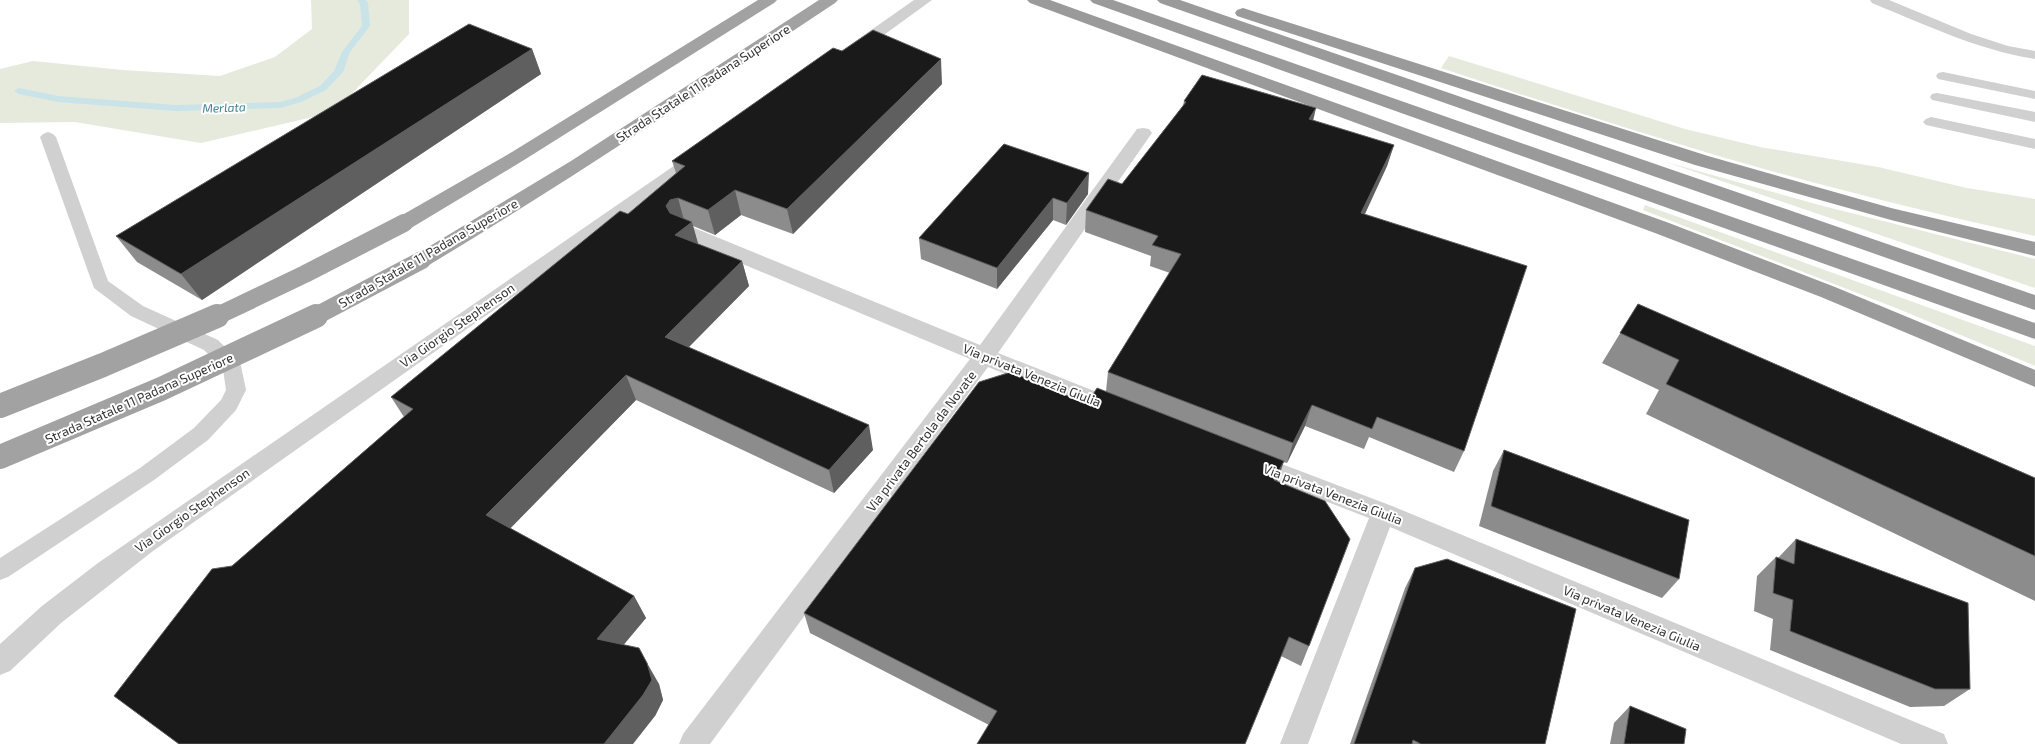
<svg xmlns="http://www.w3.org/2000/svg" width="2035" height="744" viewBox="0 0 2035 744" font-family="'Exo 2',sans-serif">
	<rect width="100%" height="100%" fill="#fff"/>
	<g fill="#e5eadc">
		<path d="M311 0H409V34L334 112 201 143 75 122 0 123V69L33 61 123 70 220 76 275 57 312 29Z"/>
		<path d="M1449 56 1685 129 1760 147 1878 167 1967 188 2035 199V236C1930 213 1825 187 1722 157 1628 129 1534 99 1441 68Z"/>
		<path d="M1666 162 1823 206 2035 259V288Z"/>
		<path d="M1645 205 2035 346V366L1896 308 1643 210Z"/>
	</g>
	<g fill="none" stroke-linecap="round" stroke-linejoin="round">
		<path fill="#c9e3e9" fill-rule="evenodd" d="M357 0H366L368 3 370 26 350 52 343 72 326 90 301 102 280 108 176 111 58 102 19 94 14 91 19 88 58 96 176 105 280 102 295 98 320 86 334 71 342 52 362 26 360 4Z"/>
		<g fill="#d0d0d0" fill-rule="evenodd">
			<path d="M1870 0H1889L1971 34 2008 46 2035 51V59C1978 50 1926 25 1872 3Z"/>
			<path d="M1943 72 2035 91V99L1938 79 1936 76 1938 73Z"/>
			<path d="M1937 93 2035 112V122L1932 100 1930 97 1932 94Z"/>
			<path d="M1931 117 2035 139V149L1926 125 1923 122 1926 119Z"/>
			<path d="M48 132 53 134 56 137 108 281 143 306 218 340 239 361 241 366 246 390 236 410 208 440 154 480 8 577 0 580V558L140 468 194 428 221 400 226 390 223 369 204 350 131 316 94 288 40 137 43 134Z"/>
		</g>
		<g fill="#d0d0d0" fill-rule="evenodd">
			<path d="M1143 128 1149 129 1152 133 998 353 1127 404 1130 410 1127 416 1119 419 1111 416 988 367 710 744H679L683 734 970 359 678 237 675 232 678 227 685 225 692 227 980 345 1137 129Z"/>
			<path d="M1253 453 1392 506 1944 734 1948 744H1901L1390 527 1308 744H1280L1369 518 1245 470 1241 463 1245 456Z"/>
		</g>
		<g fill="#d0d0d0" fill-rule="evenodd">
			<path d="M914 0H932L859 53 853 55 847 53 845 50 847 47Z"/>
			<path d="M700 150 706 152 709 156 706 160 153 551 61 623 10 671 0 675V644L42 606 98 563 694 152Z"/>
		</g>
		<g fill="#a2a2a2" fill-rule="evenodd">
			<path d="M758 0H777L774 3 524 160 411 228 404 229 397 228 394 223 397 218 512 152Z"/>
			<path d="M819 0H838L835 3C701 92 567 182 429 265L422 267 415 265 412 260 415 255 571 161Z"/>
		</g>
		<g fill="#9a9a9a" fill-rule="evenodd">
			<path d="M1027 0H1050L1669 223 1835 287 2035 370V387L1821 297 1655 233 1030 3Z"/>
			<path d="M1090 0H1113L2035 323V339L1093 3Z"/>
			<path d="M1157 0H1180L2035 295V310L1160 3Z"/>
			<path d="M1243 8 1708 156 1891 208 2035 242V256L1891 220 1695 165 1237 16 1235 13 1237 10Z"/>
		</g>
		<g stroke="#a2a2a2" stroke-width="18">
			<path d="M215 317 305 274 404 223"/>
			<path d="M314 317 422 260"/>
		</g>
		<g stroke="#a2a2a2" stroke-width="24">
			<path d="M0 406 103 365 217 316"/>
			<path d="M0 457 161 389 316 316"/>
		</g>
	</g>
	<g fill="#8c8c8c">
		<path d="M532 49 541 74 202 300 137 262 116 236Z"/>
		<path d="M942 84 793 234 741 215 715 235 693 226 698 244 742 261 749 286 689 347 873 450 834 493 636 400 510 528 634 596 646 618 623 645 659 684 663 700 655 716 232 566 404 417 391 397 628 214 676 173 672 161Z"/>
		<path d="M1184 101 1313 121 1394 145 1387 166 1365 214 1464 451 1454 472 1369 437 1364 449 1305 426 1287 463 1283 462 1277 482 1309 646 1301 666 1281 656 989 725 810 633 804 613 1087 404 1106 391 1108 372 1170 273 1150 266 1151 256 1085 232 1086 210 1122 184 1183 106Z"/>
		<path d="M1004 144 1088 194 1066 225 1053 220 997 289 921 259 919 238Z"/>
		<path d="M1638 304 2035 478V601L1646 414 1659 390 1602 363Z"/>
		<path d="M1504 450 1679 579 1662 598 1479 526 1493 471Z"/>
		<path d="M1796 539 1970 689 1944 706 1910 707 1770 650 1773 619 1754 611 1757 576 1776 557 1778 558Z"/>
		<path d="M1415 568 1545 744H1350L1405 588Z"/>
		<path d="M1630 706 1684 744H1610L1614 723Z"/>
	</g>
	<g fill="#5f5f5f">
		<path d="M532 49 541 74 202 300 181 274Z"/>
		<path d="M941 59 942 84 793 234 787 209Z"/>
		<path d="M1316 108 1311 130 1309 119Z"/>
		<path d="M1394 145 1387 166 1355 235 1361 213Z"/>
		<path d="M1089 173 1088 194 1066 225 1067 203Z"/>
		<path d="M735 190 741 215 715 235 708 210Z"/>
		<path d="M678 198 685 224 674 231 666 206 670 200Z"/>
		<path d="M1053 198V220L997 289V268Z"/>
		<path d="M692 222 699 247 675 235Z"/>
		<path d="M742 261 749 286 674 362 665 337Z"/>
		<path d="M626 375 636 400 501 538 486 515Z"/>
		<path d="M1312 405 1305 426 1287 463 1293 443Z"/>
		<path d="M869 425 873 450 834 493 829 470Z"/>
		<path d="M1284 461 1277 483 1274 480Z"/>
		<path d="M634 596 646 618 611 660 597 639Z"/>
		<path d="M647 663 659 684 663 700 655 716 633 744H604Z"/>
	</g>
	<g fill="#1a1a1a" stroke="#5f5f5f">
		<path d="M469 24 532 49 181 274 116 236Z"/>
		<path d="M873 30 941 59 787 209 735 190 708 210 678 198 670 200 666 206 670 213 692 222 675 235 742 261 665 337 869 425 829 470 626 375 486 515 634 596 597 639 639 648 647 663 652 680 643 695 604 744H179L114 696 212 569 232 566 413 409 391 397 620 211 628 214 685 166 672 161 833 48 842 51Z"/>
		<path d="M1202 75 1316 108 1309 119 1394 145 1361 213 1527 266 1464 451 1377 417 1372 429 1312 405 1293 443 1108 372 1181 254 1152 245 1158 236 1086 210 1108 179 1122 184 1186 102 1184 101Z"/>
		<path d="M1004 144 1089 173 1067 203 1053 198 997 268 919 238Z"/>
		<path d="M1638 304 2035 478V556L1666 384 1679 360 1620 333Z"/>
		<path d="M1011 372 1087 404 1097 388 1284 461 1274 480 1325 501 1350 539 1309 646 1289 637 1245 744H977L997 711 804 613 979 382Z"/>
		<path d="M1504 450 1689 520 1679 579 1491 506Z"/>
		<path d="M1796 539 1968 603 1970 689H1935L1790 631 1793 600 1773 593 1776 557 1794 564Z"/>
		<path d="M1447 559 1576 609 1545 744H1421L1413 740 1412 744H1354L1415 568Z"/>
		<path d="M1630 706 1686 729 1684 744H1624Z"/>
	</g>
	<g text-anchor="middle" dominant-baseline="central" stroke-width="4" stroke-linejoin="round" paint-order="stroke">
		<g font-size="12" font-style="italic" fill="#3e7f8e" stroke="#fff">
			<text transform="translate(224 107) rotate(-2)">Merlata</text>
		</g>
		<g font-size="13" fill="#333" stroke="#fff">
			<text transform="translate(703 83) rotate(-33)">Strada Statale 11 Padana Superiore</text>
			<text transform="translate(428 253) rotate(-30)">Strada Statale 11 Padana Superiore</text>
			<text transform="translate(457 325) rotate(-35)">Via Giorgio Stephenson</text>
			<text transform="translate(1032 375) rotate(22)">Via privata Venezia Giulia</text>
			<text transform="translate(139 398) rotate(-24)">Strada Statale 11 Padana Superiore</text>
			<text transform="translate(921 441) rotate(-53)">Via privata Bertola da Novate</text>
			<text transform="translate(1333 494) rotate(21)">Via privata Venezia Giulia</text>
			<text transform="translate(192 510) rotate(-35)">Via Giorgio Stephenson</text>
			<text transform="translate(1632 618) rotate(23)">Via privata Venezia Giulia</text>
		</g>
	</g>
</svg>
